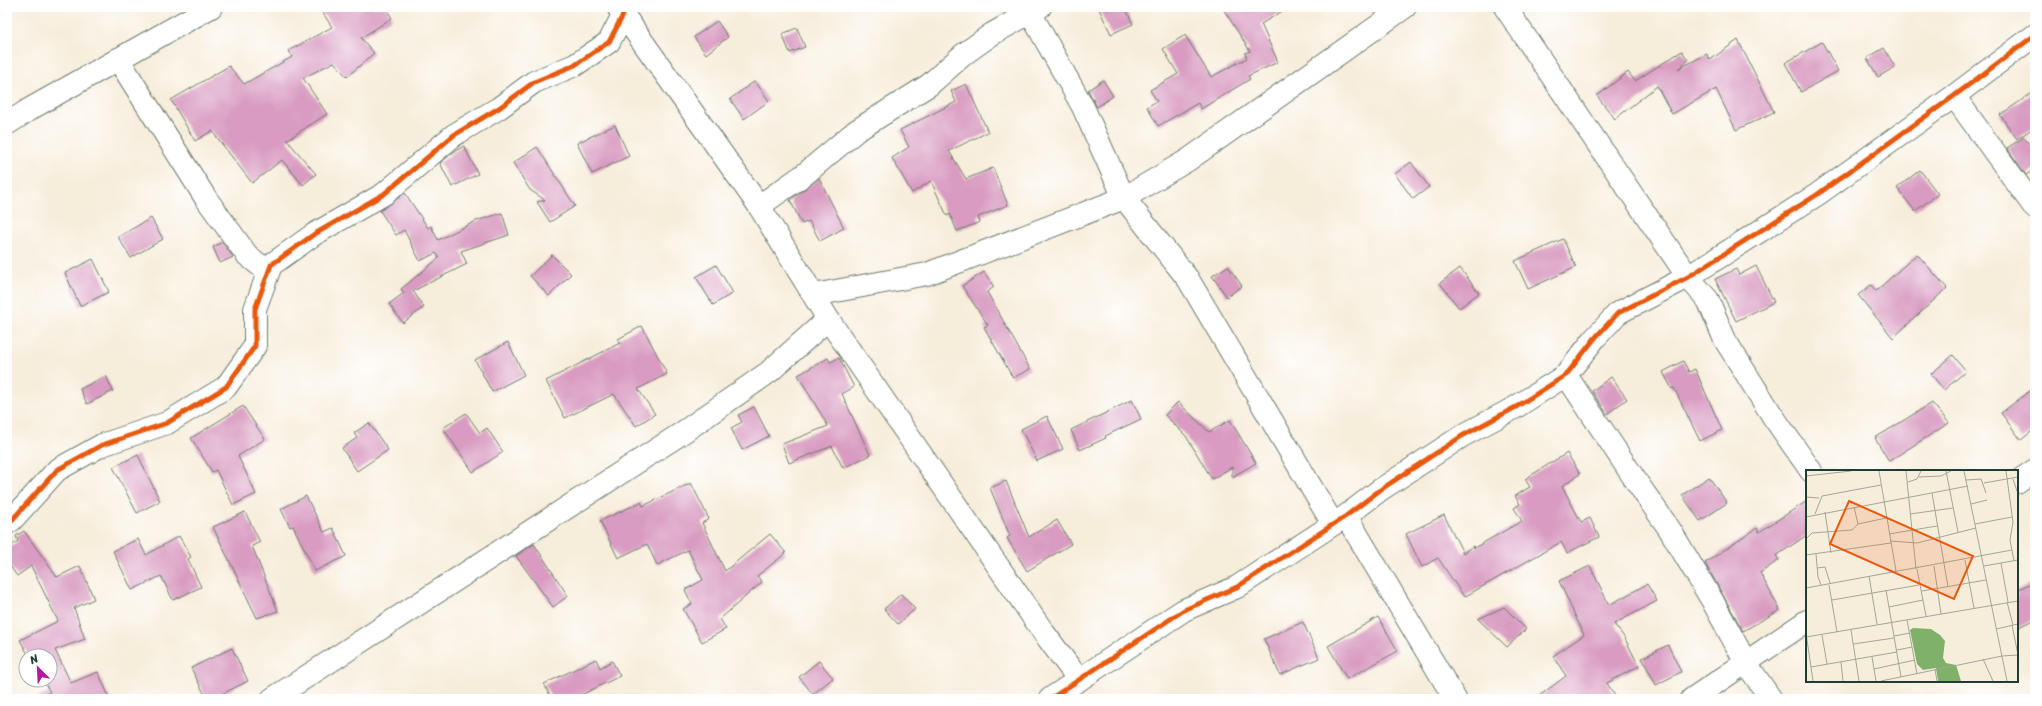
<svg xmlns="http://www.w3.org/2000/svg" width="2042" height="706" viewBox="0 0 2042 706" font-family="Sriracha,sans-serif">
	<rect width="100%" height="100%" fill="#fff"/>
	<filter id="ink" filterUnits="userSpaceOnUse"><feTurbulence type="fractalNoise" baseFrequency=".025" numOctaves="2"/><feDisplacementMap in="SourceGraphic" scale="8" xChannelSelector="R" yChannelSelector="G"/><feConvolveMatrix kernelMatrix="1 2 1 2 8 2 1 2 1" color-interpolation-filters="sRGB"/></filter>
	<filter id="wash" filterUnits="userSpaceOnUse"><feTurbulence type="fractalNoise" baseFrequency=".012" numOctaves="4" result="noise"/><feDisplacementMap in="SourceGraphic" scale="16" xChannelSelector="R" yChannelSelector="G"/><feGaussianBlur stdDeviation="0.9" result="paint"/><feColorMatrix in="noise" values="0 0 0 0 0 0 0 0 0 0 0 0 0 0 0 0 0 1.4 0 .05"/><feComposite in="paint" operator="in"/></filter>
	<g filter="url(#wash)">
		<rect width="100%" height="100%" fill="#f7eddb"/>
		<g id="blocks">
			<g fill="#d99bc1">
				<path d="M319 7H385L392 18 361 38 374 53 347 77 334 62 303 78 327 114 287 140 316 174 303 185 282 160 252 183 212 131 195 141 171 100 229 66 244 84 292 57 288 51 332 27Z"/>
				<path d="M1098 7H1125L1133 24 1111 34Z"/>
				<path d="M1222 7H1289L1261 24 1278 62 1248 76 1250 79 1201 109 1198 103 1158 126 1147 107 1157 101 1150 90 1178 74 1163 49 1185 35 1211 77 1247 58 1245 53 1250 51Z"/>
				<path d="M717 21 728 37 706 54 694 37Z"/>
				<path d="M797 28 805 47 790 53 782 34Z"/>
				<path d="M1738 40 1774 112 1736 130 1716 89 1672 114 1657 86 1615 119 1597 96 1628 72 1635 81 1682 51 1688 60 1678 69 1707 54 1710 60Z"/>
				<path d="M1822 42 1838 71 1801 92 1785 63Z"/>
				<path d="M1884 48 1895 67 1878 77 1867 58Z"/>
				<path d="M1103 80 1113 96 1097 107 1088 90Z"/>
				<path d="M755 81 769 101 744 119 730 99Z"/>
				<path d="M966 84 988 132 949 151 966 179 993 168 1008 205 978 217 980 222 957 231 950 214 947 216 931 181 912 193 892 158 909 147 900 130 956 102 951 91Z"/>
				<path d="M2035 91V127L2017 139 2000 115Z"/>
				<path d="M615 125 629 156 592 174 577 143Z"/>
				<path d="M2024 137 2035 152V169L2026 175 2007 148Z"/>
				<path d="M464 146 478 174 452 187 440 163 455 151Z"/>
				<path d="M537 147 575 206 550 222 537 202 545 200 530 190 513 163Z"/>
				<path d="M1411 162 1429 187 1413 199 1395 174Z"/>
				<path d="M1920 170 1938 194 1915 211 1897 188Z"/>
				<path d="M819 178 844 228 820 241 809 221 802 224 790 200Z"/>
				<path d="M405 193 428 228 431 226 438 240 476 221 502 213 509 235 461 251 467 264 413 291 424 307 403 323 389 304 404 293 401 289 439 258 436 253 420 261 404 230 396 235 380 211Z"/>
				<path d="M151 218 163 239 131 258 118 237Z"/>
				<path d="M1563 239 1576 267 1528 289 1515 261Z"/>
				<path d="M222 242 233 257 220 263 213 247Z"/>
				<path d="M1917 254 1947 288 1893 338 1858 295 1871 285 1876 291Z"/>
				<path d="M552 255 571 274 549 296 530 276Z"/>
				<path d="M93 259 109 292 80 306 65 273Z"/>
				<path d="M716 265 733 293 713 305 696 277Z"/>
				<path d="M1228 266 1242 286 1227 297 1212 276Z"/>
				<path d="M1756 266 1774 302 1736 321 1715 279 1736 269 1739 275Z"/>
				<path d="M1460 268 1479 293 1459 308 1440 283Z"/>
				<path d="M984 272 994 287 987 292 1030 369 1013 378 984 327 988 325 962 286Z"/>
				<path d="M642 326 667 374 638 389 655 414 636 426 614 394 565 418 546 381 620 343 618 339Z"/>
				<path d="M508 342 524 375 492 392 475 360Z"/>
				<path d="M1953 355 1966 371 1944 390 1931 374Z"/>
				<path d="M828 358 830 362 839 358 854 387 842 394 870 455 843 468 832 446 789 463 782 444 828 426 798 375Z"/>
				<path d="M1683 361 1689 372 1695 369 1722 430 1700 441 1674 388 1672 389 1663 372Z"/>
				<path d="M106 376 113 391 87 404 80 389Z"/>
				<path d="M1611 377 1627 399 1607 414 1592 391Z"/>
				<path d="M2035 387V429L2021 440 2001 413Z"/>
				<path d="M1132 400 1141 419 1105 436 1106 438 1080 450 1071 430Z"/>
				<path d="M1178 402 1209 432 1230 420 1256 463 1232 477V467L1212 479 1186 436 1165 415Z"/>
				<path d="M1932 403 1949 423 1889 461 1875 438Z"/>
				<path d="M243 406 265 439 238 456 256 494 233 505 216 470 212 472 191 438Z"/>
				<path d="M754 407 769 436 742 450 731 428 742 422 738 415Z"/>
				<path d="M466 413 480 433 487 428 503 452 473 472 443 428Z"/>
				<path d="M1047 416 1063 449 1037 461 1021 429Z"/>
				<path d="M369 423 388 450 357 471 342 448 357 438 354 433Z"/>
				<path d="M1567 453 1580 474 1562 486 1581 522 1590 518 1599 537 1567 553 1561 542 1464 597 1438 558 1422 567 1406 534 1444 515 1463 553 1473 546 1474 548 1522 521 1514 508 1520 504 1515 496 1530 487 1525 479Z"/>
				<path d="M138 455 160 501 137 513 113 467Z"/>
				<path d="M1709 477 1727 503 1700 521 1682 495Z"/>
				<path d="M1006 481 1029 537 1057 520 1071 544 1027 571 1007 538 1010 536 990 488Z"/>
				<path d="M691 483 709 519 702 523 725 571 770 534 786 553 757 576 762 582 720 619 726 629 702 642 683 609 692 604 685 590 703 580 688 550 657 565 647 544 618 558 600 521 641 502 643 506Z"/>
				<path d="M306 496 324 532 333 528 346 556 315 571 293 526 290 527 281 509Z"/>
				<path d="M1807 501V535L1776 556 1779 560 1760 573 1780 610 1743 631 1705 563 1757 528 1759 532Z"/>
				<path d="M245 512 260 542 252 546 278 611 257 618 213 527Z"/>
				<path d="M24 531 57 577 80 566 94 599 74 608 85 639 55 650 71 683 98 672 110 699H35L50 692 43 680H50V656H29L20 640 58 621 31 566 17 576 7 562V549L18 541 16 536Z"/>
				<path d="M179 536 191 557 188 559 201 587 173 600 161 576 132 590 113 551 138 539 146 555Z"/>
				<path d="M534 544 568 596 553 607 516 556Z"/>
				<path d="M1590 566 1609 605 1647 584 1657 601 1614 624 1624 637 1639 666 1607 683 1617 699H1535L1566 676 1553 656 1584 635 1559 581Z"/>
				<path d="M2029 584 2035 595V619L2017 628V590Z"/>
				<path d="M901 594 915 609 898 624 884 609Z"/>
				<path d="M1504 607 1526 629 1507 647 1478 619Z"/>
				<path d="M1378 617 1398 651 1347 679 1328 646Z"/>
				<path d="M1303 622 1319 658 1280 675 1264 639Z"/>
				<path d="M1668 645 1681 672 1656 685 1642 658Z"/>
				<path d="M232 648 248 681 212 699H207L191 668Z"/>
				<path d="M596 659 600 668 612 661 620 676 573 699H552L544 684Z"/>
				<path d="M819 661 833 678 813 694 799 677Z"/>
			</g>
		</g>
	</g>
	<g filter="url(#ink)">
		<use href="#blocks" fill-opacity="0" stroke="#6b7b6e" stroke-width="1"/>
		<g fill="none" stroke-linecap="round" stroke-linejoin="round">
			<defs>
				<g id="minor">
					<path d="M618 7 759 206 828 319 1044 633 1079 680"/>
					<path d="M1027 7 1083 107 1124 198 1188 279 1333 524"/>
					<path d="M1505 7 1688 277 1708 300 1725 340 1772 415 1811 471"/>
					<path d="M118 59 205 197 247 255 263 268 271 265"/>
					<path d="M1954 96 2035 208"/>
					<path d="M7 124 30 109 211 7"/>
					<path d="M759 206 805 174 856 131 929 85 964 54 992 34 1040 7"/>
					<path d="M814 295 927 274 1124 198 1188 160 1405 7"/>
					<path d="M1566 375 1638 484 1670 530 1712 600 1746 663 1771 699"/>
					<path d="M2017 482 2035 470"/>
					<path d="M1346 516 1455 699"/>
					<path d="M7 523 12 520 57 470 102 445 167 423 226 387 255 346V309L271 265 313 235 384 194 454 135 499 108 534 82 575 65 609 42 623 15"/>
					<path d="M272 699 682 433 769 372 828 319"/>
					<path d="M1050 699 1184 610 1237 587 1346 516 1380 490 1462 436 1516 407 1566 375 1595 338 1618 313 1688 277 1818 194 1954 96 2035 35"/>
					<path d="M1692 699 1807 621"/>
				</g>
			</defs>
			<use href="#minor" stroke="#6b7b6e" stroke-width="24"/>
			<use href="#minor" stroke="#fff" stroke-width="22"/>
			<defs>
				<g id="cycleway">
					<path d="M7 523 12 520 57 470 102 445 167 423 226 387 255 346V309L271 265 313 235 384 194 454 135 499 108 534 82 575 65 609 42 623 15"/>
					<path d="M1050 699 1184 610 1237 587 1346 516 1380 490 1462 436 1516 407 1566 375 1595 338 1618 313 1688 277 1818 194 1954 96 2035 35"/>
				</g>
			</defs>
			<use href="#cycleway" stroke="#fff" stroke-width="8"/>
			<use href="#cycleway" stroke="#e8590c" stroke-width="5"/>
		</g>
	</g>
	<g transform="translate(1806 470)">
		<rect width="212" height="212" fill="#f7eddb"/>
		<path d="M107 158 125 159 134 165 139 171 137 188 140 193 150 195 155 211H132L130 198 117 200 111 194 104 160Z" fill="#80b16b"/>
		<path fill="none" stroke="#a1a798" stroke-width="1" d="M73 1 90 101M100 1 110 99M140 1 152 62M158 1 201 211M200 1 207 52 204 70 208 91M0 6 45 1M113 7 135 6 145 1M207 9 212 24M160 10 175 9 180 23M102 12 111 9 115 1M178 13 212 7M126 23 142 117M0 27 13 28M165 34 181 30M48 37 52 54M19 42 25 83M9 44 16 26 75 15M104 44 147 38M0 47 162 16M169 54 206 47M83 64 131 56M0 69 6 63 46 60 52 54 80 48M84 71 111 73 170 58M10 84 12 107 15 115M0 85 85 73M159 90 168 138M195 93 202 132M128 96 135 144M178 96 212 90M11 98 19 97 24 113M111 99 120 146M63 106 71 154M23 115 31 162M0 118 206 80M80 120 95 207M116 121 180 110M26 130 113 115M201 132 207 155M83 137 117 130M101 150 111 204M206 155 212 185M190 159 212 154M45 160 53 211M0 163 7 211M16 165 21 194M88 166 104 163M0 167 212 131M47 174 88 168M91 180 106 177M66 187 70 211M177 189 187 211M35 192 37 211M5 197 91 182M68 199 109 190M129 199 131 211M75 211 196 186 212 185"/>
		<path fill="#e8590c" fill-opacity="0.15" stroke="#e8590c" stroke-width="2" d="M43 31 167 86 148 129 24 74Z"/>
		<rect width="212" height="212" fill="none" stroke="#1f3d34" stroke-width="2"/>
	</g>
	<rect width="2042" height="706" fill="none" stroke="#fff" stroke-width="24"/>
	<g transform="translate(38 668) rotate(336)"><circle r="19" fill="#ffffff" stroke="#a5b1ae"/>
	<path d="M0-3L7 15L0 10L-7 15Z" fill="#b5179e"/>
	<text y="-6" font-size="11" font-weight="bold" text-anchor="middle" fill="#1f3d34">N</text>
	</g>
</svg>
